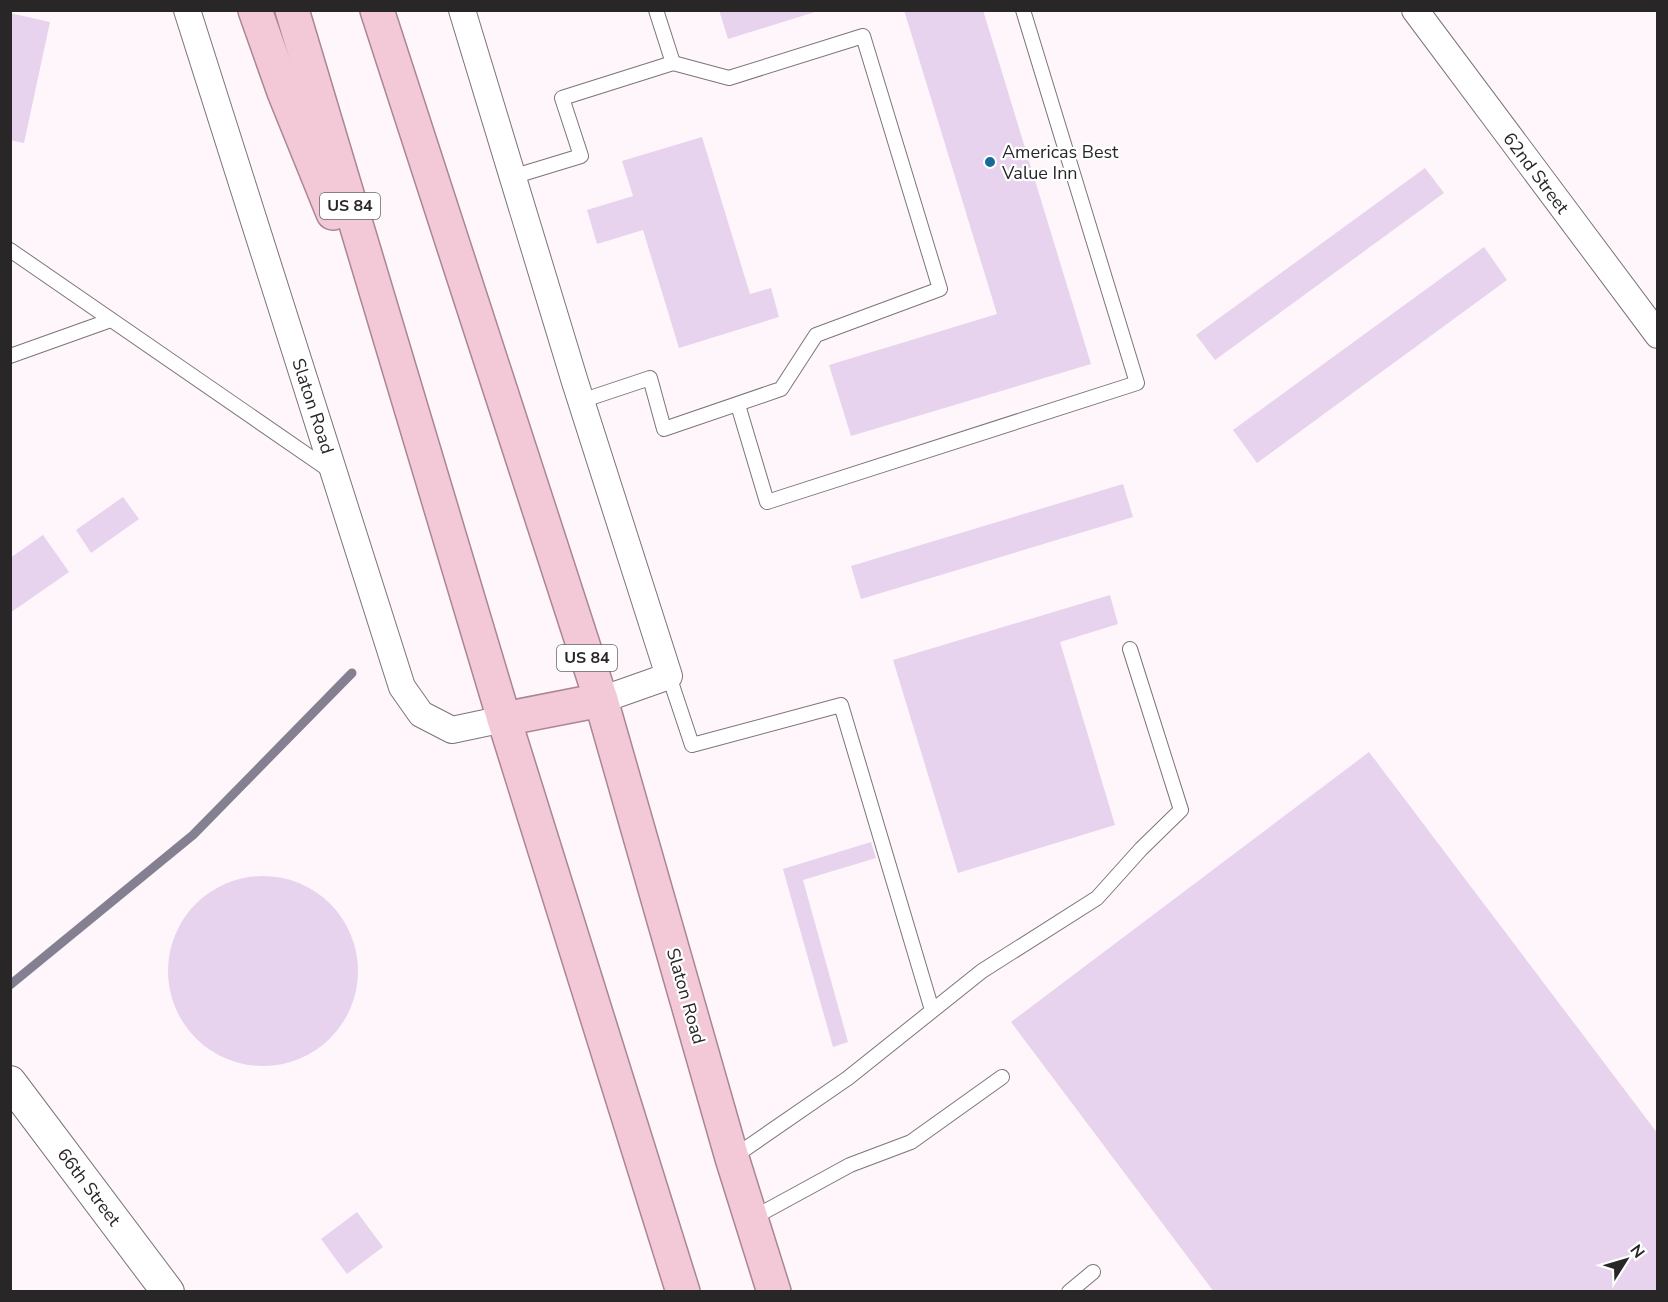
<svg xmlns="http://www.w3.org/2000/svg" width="1668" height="1302" viewBox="0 0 1668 1302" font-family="'Nunito Sans',sans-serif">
	<rect width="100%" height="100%" fill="#fef6fb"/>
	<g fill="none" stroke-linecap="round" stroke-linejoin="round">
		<path stroke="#857f92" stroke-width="9" d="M10 985 193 835 352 673"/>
	</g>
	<g fill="#e7d3ed">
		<path d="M719 10H818V11L728 39Z"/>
		<path d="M904 10H983L1091 364 851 436 829 365 997 314Z"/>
		<path d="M10 13 50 22 24 143 10 140Z"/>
		<path d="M702 137 750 294 771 288 779 317 679 348 643 230 597 244 587 210 633 196 622 161Z"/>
		<path d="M1425 168 1444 193 1215 360 1196 335Z"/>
		<path d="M1484 247 1507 280 1257 463 1233 430Z"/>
		<path d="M1123 484 1133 517 861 599 851 566Z"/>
		<path d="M123 497 139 519 91 553 76 530Z"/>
		<path d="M43 535 69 572 10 613V558Z"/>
		<path d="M1110 595 1118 624 1060 642 1115 825 958 873 893 660Z"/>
		<path d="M1369 752 1658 1134V1292H1214L1011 1022Z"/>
		<path d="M871 842 876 858 803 880 848 1042 833 1047 783 869Z"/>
		<circle cx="263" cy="971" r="95"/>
		<path d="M357 1212 383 1247 347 1274 321 1239Z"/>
	</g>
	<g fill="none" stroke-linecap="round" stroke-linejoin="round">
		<defs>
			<g id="service">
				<path d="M656 10 673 63"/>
				<path d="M512 177 581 156 562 98 673 63 729 78 863 36 940 289 816 335 781 389 664 429 650 378 581 401"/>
				<path d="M10 250 332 472"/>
				<path d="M10 356 111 320"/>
				<path d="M738 405 767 502 1137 383 1023 10"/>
				<path d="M669 676 692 745 841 705 932 1010"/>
				<path d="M732 1158 848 1078 982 971 1097 898 1141 849 1181 810 1130 649"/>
				<path d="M751 1219 850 1165 911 1142 1002 1077"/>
				<path d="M1069 1292 1093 1272"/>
			</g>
			<g id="minor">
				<path d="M187 10 402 687 421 714 452 730 504 719"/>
				<path d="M462 10 575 382 669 676 601 700"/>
				<path d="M1415 10 1658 335"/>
			</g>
			<path id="tertiary" d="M10 1082 168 1292"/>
			<g id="trunk">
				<path d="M255 10 284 92 333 213"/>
				<path d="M292 10 504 719 683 1292"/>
				<path d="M377 10 601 700 732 1158 774 1292"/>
				<path d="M504 719 601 700"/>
			</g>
		</defs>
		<use href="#service" stroke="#7b7479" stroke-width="16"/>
		<use href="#minor" stroke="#7b7479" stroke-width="28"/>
		<use href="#tertiary" stroke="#7b7479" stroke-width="34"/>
		<use href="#trunk" stroke="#aa8693" stroke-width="36"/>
		<use href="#service" stroke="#fff" stroke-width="14"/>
		<use href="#minor" stroke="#fff" stroke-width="26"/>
		<use href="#tertiary" stroke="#fff" stroke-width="32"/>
		<use href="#trunk" stroke="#f3c8d7" stroke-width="33"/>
	</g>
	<circle fill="#1a699b" stroke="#fff" stroke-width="2" cx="990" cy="162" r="6"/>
	<g text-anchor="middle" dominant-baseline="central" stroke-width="4.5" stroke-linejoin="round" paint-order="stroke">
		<g fill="#fff" stroke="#696768" stroke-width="1.5">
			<rect x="320" y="193" width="60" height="26" rx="4.5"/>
			<rect x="557" y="645" width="60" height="26" rx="4.5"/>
		</g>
		<g font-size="16" font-weight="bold" fill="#292628">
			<text x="350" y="206">US 84</text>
			<text x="587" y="658">US 84</text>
		</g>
		<g font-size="18" fill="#292628" stroke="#fff" text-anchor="start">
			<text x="1002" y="152">Americas Best<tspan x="1002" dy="21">Value Inn</tspan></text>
		</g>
		<g font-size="18" fill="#292628" stroke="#fff">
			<text transform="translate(1536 173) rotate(53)">62nd Street</text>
			<text transform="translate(313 406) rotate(72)">Slaton Road</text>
			<text transform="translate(686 996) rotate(74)">Slaton Road</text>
			<text transform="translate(89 1187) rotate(53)">66th Street</text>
		</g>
	</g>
	<rect width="1668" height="1302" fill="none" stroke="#292628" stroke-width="24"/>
	<g transform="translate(1626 1260) rotate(53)" stroke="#ffffff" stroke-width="4.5" paint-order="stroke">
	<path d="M0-4.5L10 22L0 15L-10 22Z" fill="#292628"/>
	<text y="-9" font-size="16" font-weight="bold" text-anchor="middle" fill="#292628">N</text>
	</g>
</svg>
